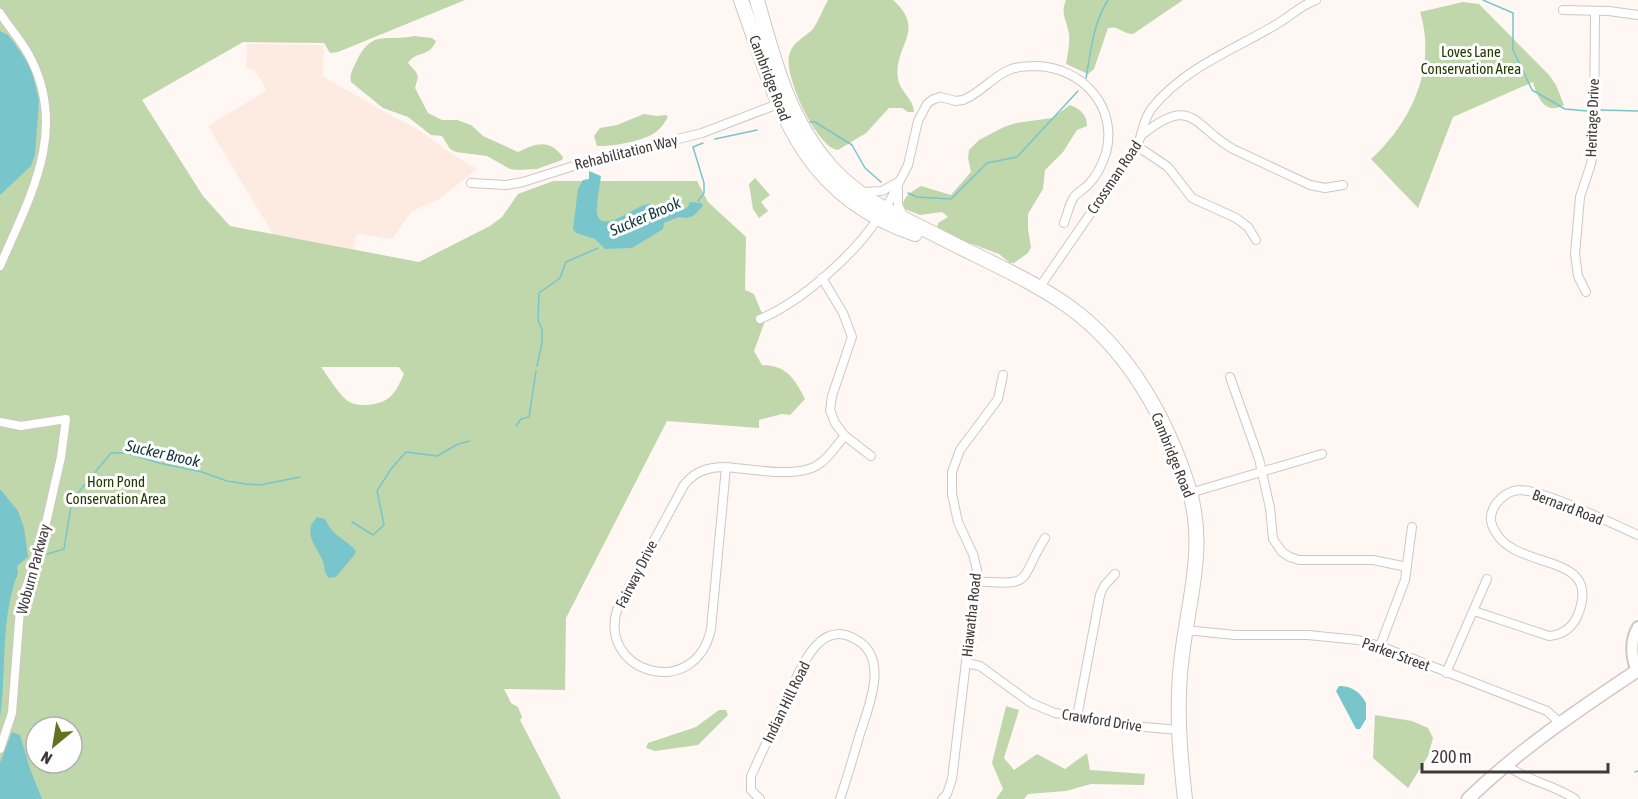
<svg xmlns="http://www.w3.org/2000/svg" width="1638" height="799" viewBox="0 0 1638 799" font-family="'Asap Condensed',sans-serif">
	<rect width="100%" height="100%" fill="#fef7f4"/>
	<path fill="#fdebe1" d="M247 44 324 45 322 76 390 115 416 128 452 154 477 169 439 199 411 212 392 239 357 234 353 249 273 234 208 126 266 91 263 83 255 71 246 67Z"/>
	<g fill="#bfd7aa" fill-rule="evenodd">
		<path d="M0 0H465L338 52 330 53 324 43 243 42 142 100 203 196 230 226 419 262 490 226 502 217 518 194 553 181H697L708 202 746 237 745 290 754 294 765 321 754 351 762 365C786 365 795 379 805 399L790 415 782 414 759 420V428L667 421 566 618 565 690 504 689 511 703 518 707 522 717 520 720 561 799H0ZM321 367H399L404 374C395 394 390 403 367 405 361 405 353 405 348 401 339 395 328 376 321 367ZM36 727H72V763H36Z"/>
		<path d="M828 0H893C927 31 894 44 898 78 899 91 914 99 914 112H908L902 108H889L866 133 838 150C817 148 784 76 789 56 792 42 804 38 813 29 819 20 823 9 828 0Z"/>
		<path d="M1066 0H1183L1133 34C1123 34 1118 25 1108 28L1094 69 1088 74 1066 64C1068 53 1070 44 1069 34 1067 20 1060 14 1066 0Z"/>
		<path d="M1463 2 1479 4 1549 75 1556 85 1564 105C1545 116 1537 97 1533 82L1453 117 1418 208 1371 159C1412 122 1437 66 1420 12Z"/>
		<path d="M414 36 432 38 436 41C429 58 417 50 408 63L416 72 418 77 415 88 428 113 442 120H457L471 125 483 136 518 152C536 144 548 138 563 157L562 160 537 169 517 170 510 169 487 156 456 152 450 149 442 136 431 135 408 117 383 108 351 82C349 74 354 67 357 60 373 29 385 42 414 36Z"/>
		<path d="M1070 105C1080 109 1087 114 1087 126L1077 130 1063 152 1045 170 1043 189 1028 214V229L1031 247 1028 253 1014 263H1010L999 254 975 245 949 237 937 229 938 223 948 217 942 212 920 215 905 209 903 203C906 194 913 191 921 186L951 195 971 172 968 158 969 150 979 140 1004 127 1016 123 1052 118Z"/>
		<path d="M644 114 657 116 666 115 668 117C665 122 661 128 656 132 644 141 611 147 597 146L594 136 600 128 617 125Z"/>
		<path d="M755 178 770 195 761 202 768 211 759 218 753 209 749 184Z"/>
		<path d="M1006 706 1019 710 1004 758 1014 770 1037 754 1065 769 1087 753 1090 770 1145 774 1144 785 1091 784 1066 791 1028 794 1024 799H996L1003 789 992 763Z"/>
		<path d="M719 710H726L728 715 698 745 655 751 646 748 648 743 696 727Z"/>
		<path d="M1375 715 1412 721 1428 728 1433 738 1428 756 1408 788 1373 758Z"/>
	</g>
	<g fill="#79c5cc">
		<path d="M0 31 8 35 15 44 31 68 39 100 35 155 31 166 0 195Z"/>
		<path d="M589 171 601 176C600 183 596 207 597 213 601 237 639 202 650 204 654 205 655 207 657 210L675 207 678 211 687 208 690 202 701 203 703 206 693 216 687 218 678 217 664 223 663 229 632 248 605 249 595 239 576 233 573 229 578 189 583 180 589 179Z"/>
		<path d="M0 489 18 511 24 528 28 557 17 566 18 573C0 618 7 670 0 717Z"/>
		<path d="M317 517 325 519C334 538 344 537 356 551L355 554 336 577 329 578C324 573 325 566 322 559 316 547 308 539 311 525Z"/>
		<path d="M1339 686C1352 686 1360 692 1366 703V719L1360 729H1356L1336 691Z"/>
		<path d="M12 732 20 735 30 769 42 799H0V763Z"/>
	</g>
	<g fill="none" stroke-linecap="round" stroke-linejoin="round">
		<g stroke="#79c5cc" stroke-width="1.5">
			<path d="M1483 0 1513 13V50L1532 90 1565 109 1587 111"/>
			<path d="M1086 78C1091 51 1093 23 1108 0"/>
			<path d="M1601 110 1638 111"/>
			<path d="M810 122H815L852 145 865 168 881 182"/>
			<path d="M715 139 757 130"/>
			<path d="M908 193 917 197 951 199 987 163 1017 157 1078 91"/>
			<path d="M698 201 704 193V183L693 147 703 143"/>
			<path d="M537 366 542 343V330L538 320 539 293 560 278 566 262 598 248"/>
			<path d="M516 426 521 419 529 417 536 371"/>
			<path d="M352 522 373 535 384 525 377 491 391 469 406 452 437 456 458 444 470 441"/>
			<path d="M47 554 64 549 72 500 111 453H126L159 463 202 472 227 481 246 484 260 485 300 477"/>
			<path d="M1635 772 1638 771"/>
		</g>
		<defs>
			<g id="street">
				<path d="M1563 10 1609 11 1638 15"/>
				<path d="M0 13C10 29 23 42 31 59 68 133 29 198 0 266"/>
				<path d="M1143 134C1193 94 1194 127 1233 149L1310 185 1325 188 1343 185"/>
				<path d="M1137 146 1168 167 1192 198 1236 218 1248 227 1256 240"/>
				<path d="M471 183 506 185 523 182 583 163 702 133 778 104"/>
				<path d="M898 189V205L904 217"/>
				<path d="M864 192 882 191 898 182"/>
				<path d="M885 210 908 165 918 121 927 104 932 100 940 97 956 101 963 100C981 93 992 77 1009 70 1018 66 1028 66 1037 66 1083 68 1118 107 1106 153 1102 165 1097 176 1088 185 1084 189 1078 192 1074 197 1069 205 1067 215 1064 223"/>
				<path d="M822 278 843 313 852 337 832 396 830 410 835 423 845 436 871 456"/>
				<path d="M1039 288 1137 146C1143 133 1143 119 1152 108 1185 67 1234 50 1277 24 1291 16 1301 5 1316 0"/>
				<path d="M1586 292 1578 276 1575 254 1580 197 1591 164 1594 144 1595 11"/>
				<path d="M760 319C801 302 854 255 878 218"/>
				<path d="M1230 377 1259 459 1270 508 1273 539 1282 552 1290 557 1299 560H1373L1407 567"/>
				<path d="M0 422 21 426 66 419 61 457 39 554 25 590 20 609 12 713 0 749"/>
				<path d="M726 467C708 467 695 471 684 485L618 607C595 672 695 703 711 629L726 467C751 469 799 479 819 464 830 457 836 445 845 436"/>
				<path d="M1190 493 1322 454"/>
				<path d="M976 581C1035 586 1018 582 1045 538"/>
				<path d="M1474 611 1549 636C1562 635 1571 629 1577 617 1605 551 1519 572 1496 533 1493 528 1490 522 1491 516 1493 503 1506 491 1519 490 1544 490 1613 524 1638 535"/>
				<path d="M1186 630 1235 635H1308L1358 640 1380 646 1547 711 1559 722"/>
				<path d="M1380 646 1405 580 1412 527"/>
				<path d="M966 663 980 666 1031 703 1055 713 1144 727 1180 730"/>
				<path d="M1446 673 1487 579"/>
				<path d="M1077 717 1100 595 1104 586 1115 574"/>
				<path d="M1505 764C1526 781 1553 784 1575 799"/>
				<path d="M760 799 751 790V776L800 670C808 655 820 634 839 634 847 634 854 638 860 642 889 663 867 710 859 737 853 758 847 778 840 799"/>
				<path d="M942 799 947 794 952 779 977 570 973 554 958 522 952 494V472L960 450 998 399 1003 375"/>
			</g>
			<path id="secondary" d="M1637 671C1631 657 1630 640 1638 627"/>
			<path id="primary" d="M1468 799C1520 749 1578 710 1638 670"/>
			<g id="highway">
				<path d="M741 0C778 104 798 194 915 234"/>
				<path d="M757 0C774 60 788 119 831 167 864 203 898 215 940 237 982 259 1028 278 1068 306 1127 348 1166 417 1188 486 1208 547 1187 603 1181 664 1176 709 1180 755 1185 799"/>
			</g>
		</defs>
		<use href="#street" stroke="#d1c6c2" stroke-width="10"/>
		<use href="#secondary" stroke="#d1c6c2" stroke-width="14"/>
		<use href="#primary" stroke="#d1c6c2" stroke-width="15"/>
		<use href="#highway" stroke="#d1c6c2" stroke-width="16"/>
		<use href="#street" stroke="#fff" stroke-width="8"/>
		<use href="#secondary" stroke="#fff" stroke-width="10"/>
		<use href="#primary" stroke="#fff" stroke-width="12"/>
		<use href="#highway" stroke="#fff" stroke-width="14"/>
	</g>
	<g text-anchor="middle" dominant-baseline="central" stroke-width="6" stroke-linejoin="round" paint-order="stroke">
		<g font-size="15" fill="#233b02" stroke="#fff">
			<text x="1471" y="51">Loves Lane<tspan x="1471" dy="17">Conservation Area</tspan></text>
			<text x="116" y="481">Horn Pond<tspan x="116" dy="17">Conservation Area</tspan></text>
		</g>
		<g font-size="15" fill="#3f3a39" stroke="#fff">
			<text transform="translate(770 78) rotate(69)">Cambridge Road</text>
			<text transform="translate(1592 118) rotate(-88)">Heritage Drive</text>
			<text transform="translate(626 152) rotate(-14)">Rehabilitation Way</text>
			<text transform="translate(1114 177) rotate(-56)">Crossman Road</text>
			<text transform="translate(1173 455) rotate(68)">Cambridge Road</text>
			<text transform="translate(1568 507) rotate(21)">Bernard Road</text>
			<text transform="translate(33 569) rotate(-75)">Woburn Parkway</text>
			<text transform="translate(636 574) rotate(-63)">Fairway Drive</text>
			<text transform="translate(971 615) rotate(-84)">Hiawatha Road</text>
			<text transform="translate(1396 654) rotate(20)">Parker Street</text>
			<text transform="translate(786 702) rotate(-64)">Indian Hill Road</text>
			<text transform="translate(1102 720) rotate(9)">Crawford Drive</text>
		</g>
		<g font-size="16" font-style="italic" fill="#12373b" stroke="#fff">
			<text transform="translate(645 216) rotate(-23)">Sucker Brook</text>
			<text transform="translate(163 453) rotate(13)">Sucker Brook</text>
		</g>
	</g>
	<g transform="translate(54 745) rotate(210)"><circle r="28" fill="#ffffff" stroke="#b2b0b0" stroke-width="1.5"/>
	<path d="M0-4.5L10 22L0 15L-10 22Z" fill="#627320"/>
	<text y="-9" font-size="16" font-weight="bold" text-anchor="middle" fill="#3f3a39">N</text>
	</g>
	<path d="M1422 763v9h186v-9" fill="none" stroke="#3f3a39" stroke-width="3"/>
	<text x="1431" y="763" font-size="18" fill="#3f3a39" stroke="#ffffff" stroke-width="4.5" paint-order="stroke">200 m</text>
</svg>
